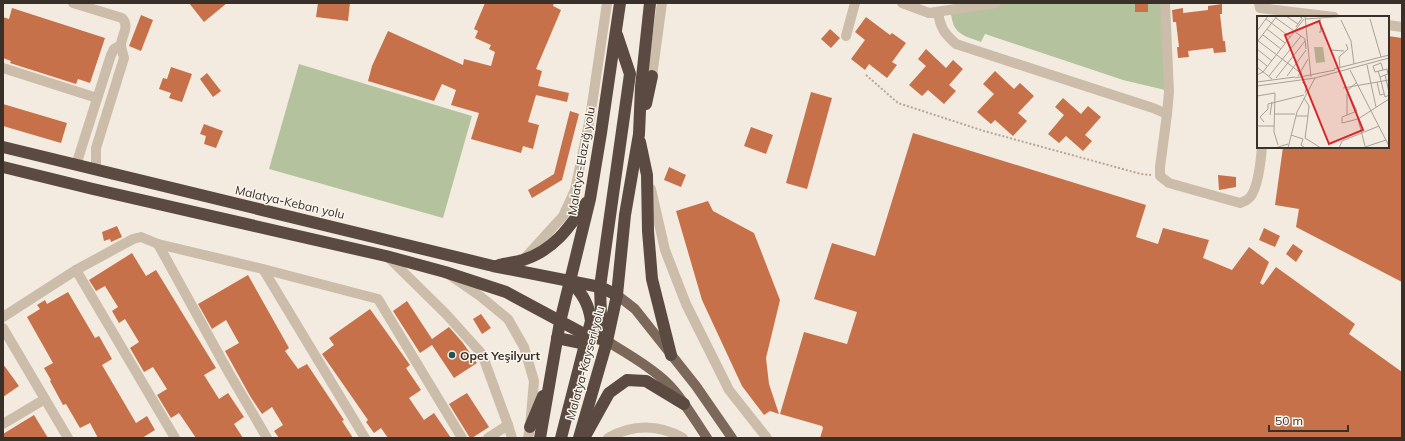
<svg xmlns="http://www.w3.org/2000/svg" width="1405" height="441" viewBox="0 0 1405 441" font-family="Mulish,sans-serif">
	<rect width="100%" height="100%" fill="#f3ebdf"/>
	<g fill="#b4c39e">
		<path d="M984 3H1161L1165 90 1123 80 985 34 981 42C962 35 953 34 951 13Z"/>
		<path d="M299 64 472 116 443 218 269 169Z"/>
	</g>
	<g fill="#c6714a">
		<path d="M189 3H227L204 22Z"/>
		<path d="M318 3H350L348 21 316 17Z"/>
		<path d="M485 3H554L553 6 561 10 536 69 542 71 538 86 569 93 567 102 536 95 528 122 539 125 533 149 523 146 521 153 471 139 479 113 451 105 456 90 442 84 434 101 368 81 372 66 388 31 463 65 464 59 491 66 495 52 489 49 491 45 475 38 478 31 474 29Z"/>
		<rect x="1135" y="3" width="13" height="9"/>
		<path d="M1222 4V14H1220L1223 41H1225L1226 52 1214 53 1213 48 1188 51 1189 57 1178 58 1177 47H1179L1176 22H1173L1172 10 1183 8V13L1208 10V6Z"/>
		<path d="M12 8 105 38 90 83 78 79 76 84 10 63 11 61 3 58V17L9 19Z"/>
		<path d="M141 15 153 20 141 51 129 46Z"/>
		<path d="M866 17 890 35 892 33 906 43 892 62 897 65 887 78 869 64 865 70 851 59 865 40 855 32Z"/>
		<path d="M830 29 840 38 831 48 821 39Z"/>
		<path d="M1388 36 1402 38V282L1296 227 1299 209 1275 205 1283 147H1388Z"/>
		<path d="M926 49 946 68 953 60 963 69 949 85 956 91 944 104 928 90 922 96 909 85 926 66 918 59Z"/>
		<path d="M171 67 192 74 182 102 169 98 171 93 159 89 163 78 167 79Z"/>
		<path d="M995 71 1014 89 1020 83 1034 96 1018 113 1027 121 1013 136 995 120 991 124 977 112 994 94 983 84Z"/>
		<path d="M207 73 221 91 213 97 200 79Z"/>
		<path d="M811 92 832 98 807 189 786 183Z"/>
		<path d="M1063 98 1081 114 1088 106 1101 117 1085 135 1092 141 1083 151 1066 136 1059 143 1048 134 1064 115 1055 107Z"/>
		<path d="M3 104 67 123 61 143 3 126Z"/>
		<path d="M570 111 579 114 562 180 532 198 528 190 554 174Z"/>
		<path d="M204 124 223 131 216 148 204 144 206 136 200 134Z"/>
		<path d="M751 127 773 135 766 154 744 146Z"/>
		<path d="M913 133 1146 205 1136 237 1158 244 1163 228 1209 240 1203 258 1232 270 1249 247 1269 262 1260 283 1263 285 1276 267 1355 324 1349 334 1402 372V438H820L823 428 822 426 780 414 804 332 847 344 857 312 814 299 832 243 875 256Z"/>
		<path d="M669 167 686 175 681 187 664 180Z"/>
		<path d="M1218 175 1236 177V187L1219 190Z"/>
		<path d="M708 201 713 211 754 233 780 300 766 358 769 384 779 414 770 411 764 415 742 386 702 300 676 211Z"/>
		<path d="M117 226 122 237 111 242 110 239 104 241 102 232Z"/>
		<path d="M1264 228 1280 236 1275 247 1259 240Z"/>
		<path d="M1293 244 1303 251 1296 262 1286 254Z"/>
		<path d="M132 253 146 276 156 270 216 368 204 375 219 399 228 393 244 417 234 424 243 438H196L179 413 171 418 157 395 167 389 153 367 144 372 130 348 139 342 125 319 119 323 112 311 118 307 105 286 96 291 89 280Z"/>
		<path d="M248 275 289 348 285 351 298 369 307 364 344 420 342 421 353 438H279L274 431 283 425 272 407 262 414 250 396 225 351 239 343 226 320 212 329 198 304Z"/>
		<path d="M68 292 95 338 99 336 112 359 102 365 136 423 147 416 155 430 142 438H98L90 423 80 428 66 404 63 405 50 381 51 380 44 368 53 363 27 317 40 309 37 305 45 300 47 304Z"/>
		<path d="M407 301 432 339 449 327 463 343 477 363 454 378 432 345 420 353 393 311Z"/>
		<path d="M370 309 410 365 406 368 421 390 409 398 424 420 434 413 451 438H388L381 428 374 433 366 422 368 420 322 354 334 345 329 338Z"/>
		<path d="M481 314 491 328 482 334 473 319Z"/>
		<path d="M3 364 19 386 3 397Z"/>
		<path d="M467 393 489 427 472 438H470L449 404Z"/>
		<path d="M34 415 48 438H3V434Z"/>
	</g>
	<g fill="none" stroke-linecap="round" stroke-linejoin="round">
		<path stroke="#b7a694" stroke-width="2" stroke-dasharray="2 2" stroke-linecap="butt" d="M866 75 898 103 984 131 1141 174 1151 175"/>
		<g stroke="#ccbcaa" stroke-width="10">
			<path d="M73 3 122 18C130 26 122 35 121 44 121 49 123 54 124 58L96 148V170"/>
			<path d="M902 3 929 13 996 3"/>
			<path d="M1165 3 1169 92 1167 114"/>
			<path d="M1259 3 1260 8 1334 17"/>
			<path d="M929 13H938C941 29 944 33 956 44L1153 108 1167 114 1160 167V176L1169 183 1240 203C1242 202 1246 201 1248 199 1258 192 1261 159 1262 147"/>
			<path d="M1388 25 1402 27"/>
			<path d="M846 36 855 3"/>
			<path d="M3 68 97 98"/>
			<path d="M652 76 662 3"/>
			<path d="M76 165 111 55 114 49 121 45"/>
			<path d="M651 189 665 250 686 304 729 390 767 438"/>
			<path d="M158 244 229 373 267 438"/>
			<path d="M387 256 446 314 482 354 508 425"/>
			<path d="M524 259 563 216 575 190 590 118 607 3"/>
			<path d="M263 269 365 438"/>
			<path d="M76 270 175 438"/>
			<path d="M451 276 480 296 508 319 524 347 534 381 530 427 528 438"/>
			<path d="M3 317 76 270 133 239 141 237 158 244 263 269 378 299 462 438"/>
			<path d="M3 328 68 438"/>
			<path d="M3 424 45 399"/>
			<path d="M488 438 508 425 512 438"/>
			<path d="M608 438C632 424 659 424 683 438"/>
		</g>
		<g stroke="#7b685b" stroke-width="10">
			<path d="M617 295 635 309 696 386 732 438"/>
			<path d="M607 341C627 354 648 365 665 381 682 397 694 419 707 438"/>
		</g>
		<g stroke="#5a4a41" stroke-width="12">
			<path d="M646 104 652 76"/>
			<path d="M640 142 647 175 648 231 652 279 671 355"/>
			<path d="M3 147 493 266 600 287 617 295"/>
			<path d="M3 167 93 189 386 256 445 272 506 292 584 334 607 341"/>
			<path d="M499 265C507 263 516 262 523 260 554 250 569 228 586 203"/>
			<path d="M557 338 586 344"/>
			<path d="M607 338 601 316 600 287 630 74 617 35"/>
			<path d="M530 427 543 396"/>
			<path d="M540 438 560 322 590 199 601 133 620 3"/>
			<path d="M561 438 591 321C589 304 582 293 570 281"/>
			<path d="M579 438 607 341 617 295 625 215 639 134 641 87 650 3"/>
			<path d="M584 438 609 393 627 380 646 381 684 404"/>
		</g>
	</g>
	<circle fill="#1f535b" stroke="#faf5ec" stroke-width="1.5" cx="452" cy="355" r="4"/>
	<g text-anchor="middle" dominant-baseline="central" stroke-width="3" stroke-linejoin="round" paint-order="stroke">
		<g font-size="12" fill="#39302a" stroke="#faf5ec">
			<text transform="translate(581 161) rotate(-80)">Malatya-Elazığ yolu</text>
			<text transform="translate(290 202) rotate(13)">Malatya-Keban yolu</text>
			<text transform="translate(585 363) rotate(-75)">Malatya-Kayseri yolu</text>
		</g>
		<g font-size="12" font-weight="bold" fill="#39302a" stroke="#faf5ec" text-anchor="start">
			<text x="460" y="355">Opet Yeşilyurt</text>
		</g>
	</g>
	<g transform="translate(1257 16)">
		<rect width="132" height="132" fill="#f3ebdf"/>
		<path d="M66 31 68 46 59 47 57 31Z" fill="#b4c39e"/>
		<path fill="none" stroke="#a9a097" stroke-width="1" d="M29 0 41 8M48 0 54 61M19 2 48 23 49 33M9 3 33 21M48 3 90 0M113 3 124 41M84 4 94 25 97 48M39 11 45 2 42 0M10 13 28 27M0 15 11 0M62 16H64L63 2M6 19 24 33M0 24 45 58 43 59M0 26 20 0M0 33 15 45M74 34 87 35M0 42 10 50M110 49 119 91M0 51 15 63M83 52 82 41 91 33 89 28M77 53 132 39M93 54 132 130M126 54 124 47 116 50 118 56 130 53 131 58 128 59M121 55 123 61 128 59 132 76M0 59 6 56 47 3M12 60 44 20M30 60 49 34M41 60 51 43M123 61 128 81 132 79M19 62 48 25M38 62 78 54M0 66 38 61M45 66 50 70 48 77M120 66 123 79 127 78M0 70 58 62 132 42M86 72 132 64M90 78V99L85 101V107L101 103M0 80 18 77 17 116 21 129M47 82 52 90 51 100M17 98H38M13 99 15 86M90 99 100 95 90 75 100 66M39 100H51L48 122 64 132M7 106 3 101 11 93V88L47 79M0 110H17M34 119 46 123 44 129 48 132M108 130 101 103 132 83M18 132 31 128M31 132 40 96 58 62M82 132 85 125 122 110M105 132 129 124"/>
		<path fill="#d62828" fill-opacity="0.15" stroke="#d62828" stroke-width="2" d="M62 5 106 114 72 128 28 19Z"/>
		<rect width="132" height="132" fill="none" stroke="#39302a" stroke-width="2"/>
	</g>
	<rect width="1405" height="441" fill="none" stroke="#39302a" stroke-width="8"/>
	<path d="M1269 425v6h79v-6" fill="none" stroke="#39302a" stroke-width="2"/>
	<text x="1275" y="425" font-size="12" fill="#39302a" stroke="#faf5ec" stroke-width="3" paint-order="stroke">50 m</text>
</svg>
